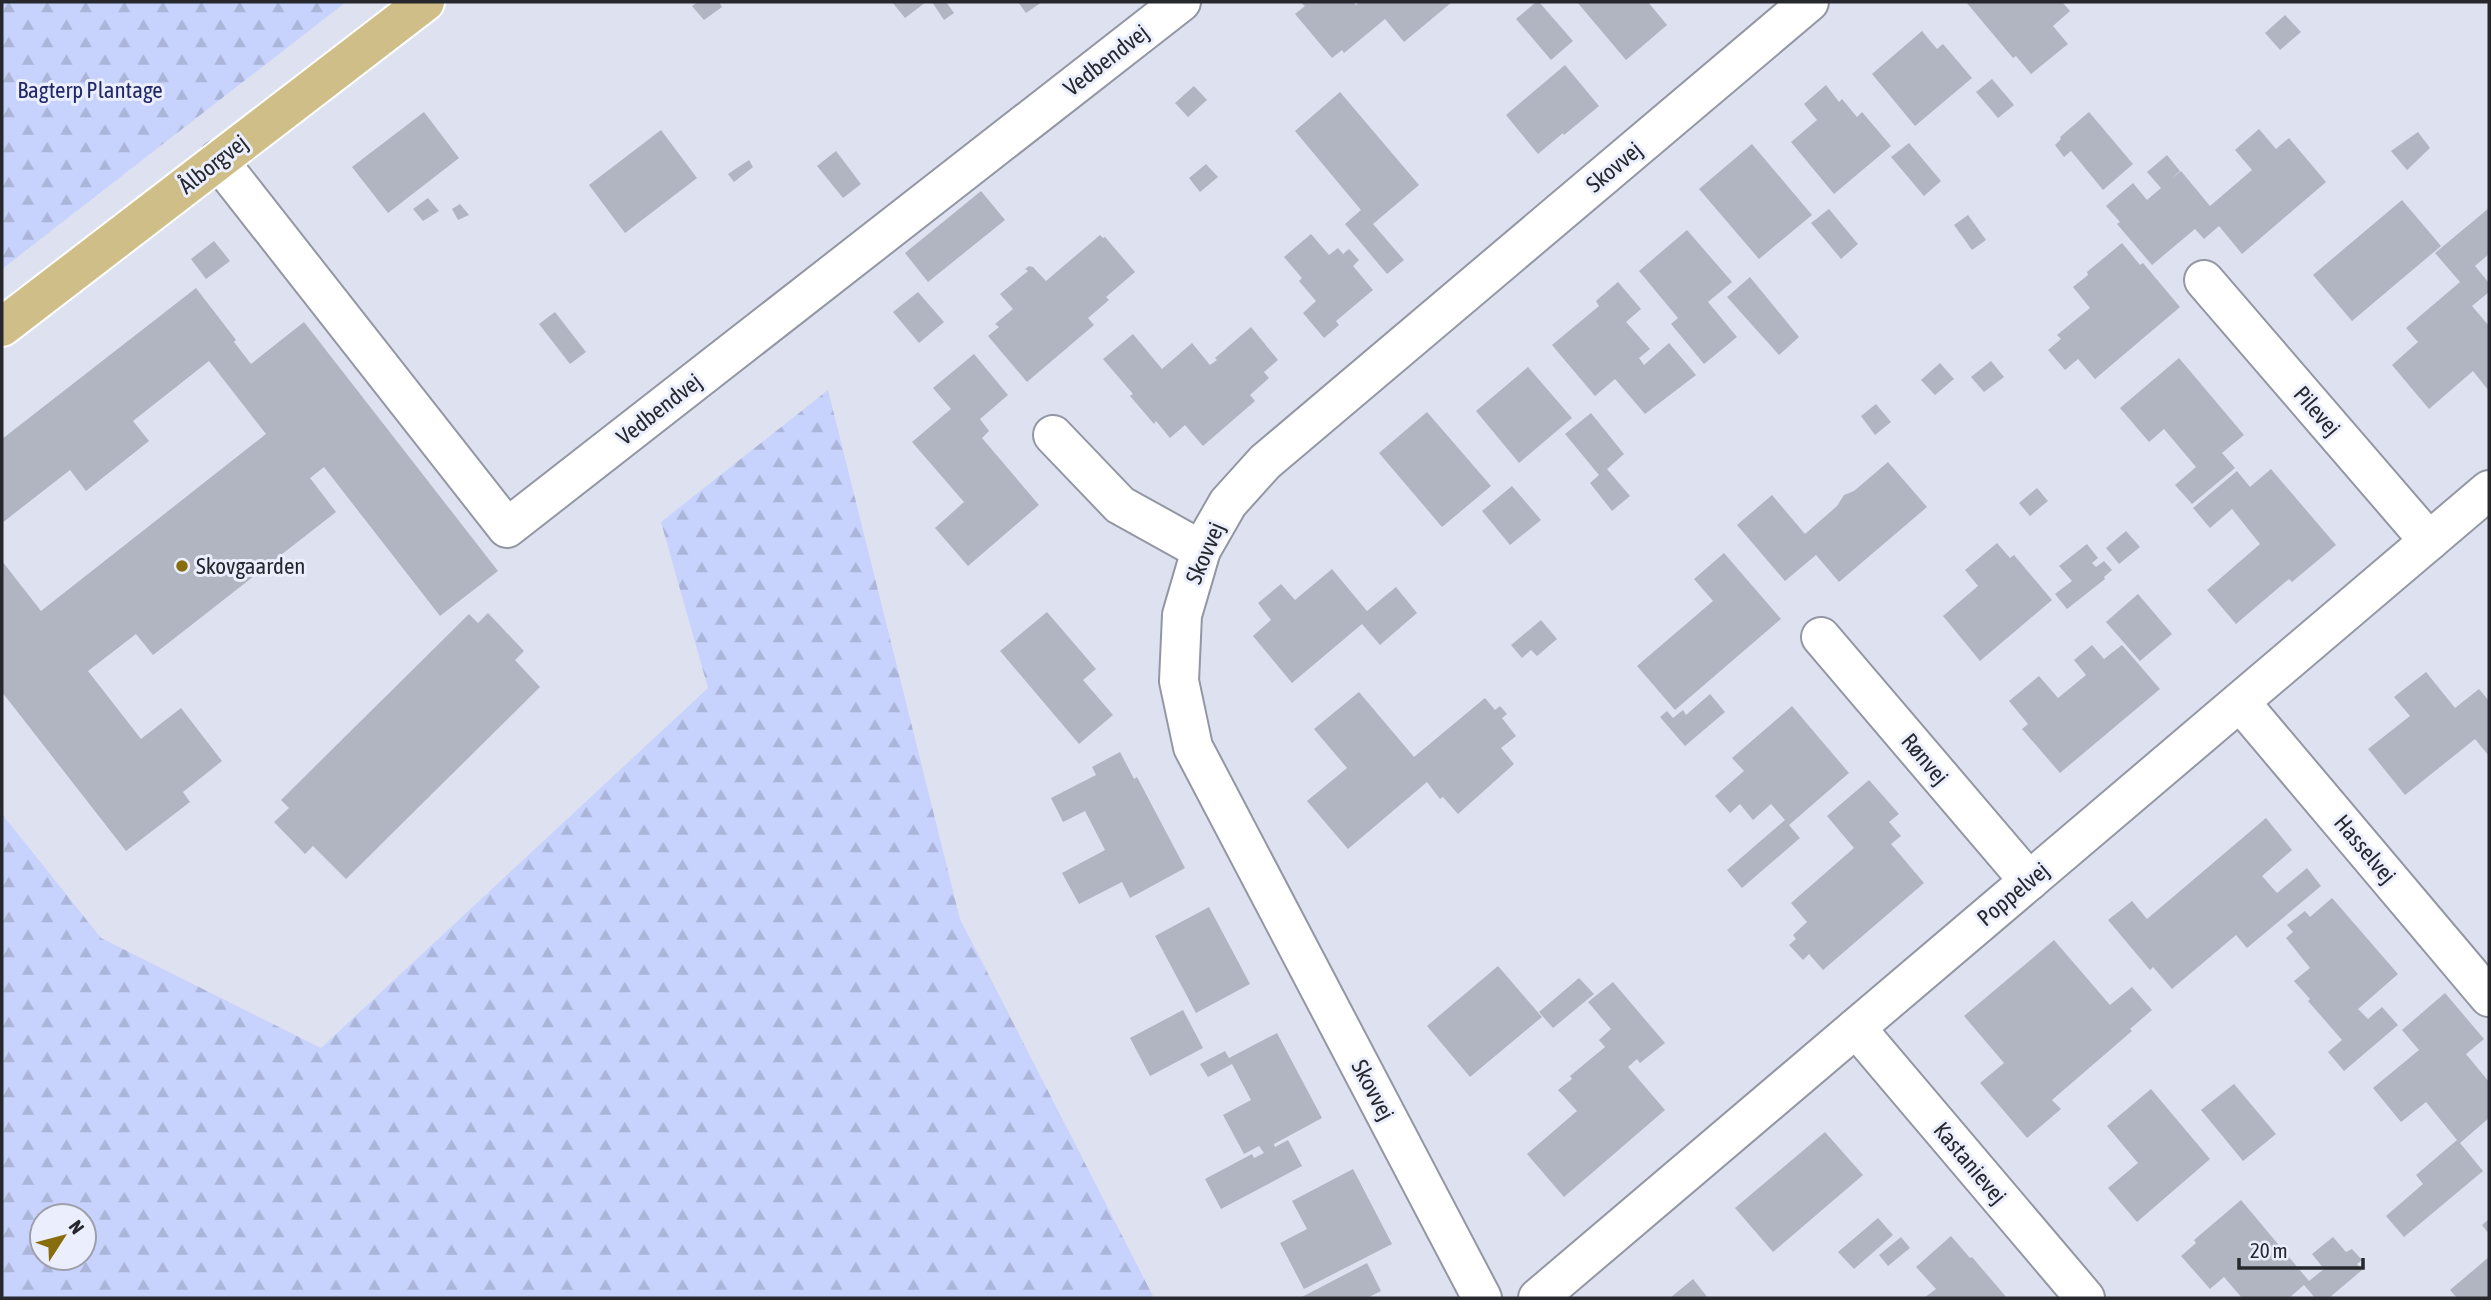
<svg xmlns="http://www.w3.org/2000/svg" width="2491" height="1300" viewBox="0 0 2491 1300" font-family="'Asap Condensed',sans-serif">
	<defs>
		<pattern id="forest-firs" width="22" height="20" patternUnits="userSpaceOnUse" patternTransform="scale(1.75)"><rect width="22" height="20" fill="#c7d2fd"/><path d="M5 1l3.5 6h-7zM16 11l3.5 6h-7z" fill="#abb4d9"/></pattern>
	</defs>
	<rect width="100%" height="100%" fill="#dee2f0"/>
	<g fill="url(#forest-firs)" fill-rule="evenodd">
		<path d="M2 2H346L2 269Z"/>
		<path d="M828 390 960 919 1154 1298H2V814L101 938 321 1048 708 688 661 522ZM42 1216H84V1258H42Z"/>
	</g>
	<g fill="#b1b5c2">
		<path d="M698 2H719L722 7 704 20 692 6Z"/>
		<path d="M892 2H926L905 18Z"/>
		<path d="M932 2H946L954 13 944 20Z"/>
		<path d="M1018 2H1042L1026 13Z"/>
		<path d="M1304 2H1353L1356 5 1360 2H1452L1404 42 1385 19 1344 53 1342 50 1332 58 1295 14 1305 6 1302 4Z"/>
		<path d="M1536 2H1539L1573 41 1551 60 1516 19Z"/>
		<path d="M1577 2H1648L1667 25 1626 60Z"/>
		<path d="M1966 2H2062L2070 11 2053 26 2068 44 2031 74 2016 56 2013 58Z"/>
		<path d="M2285 15 2301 32 2280 50 2265 33Z"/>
		<path d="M1922 31 1937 49 1943 44 1972 78 1915 126 1872 74Z"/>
		<path d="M1565 65 1599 106 1564 135 1563 133 1538 154 1506 115Z"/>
		<path d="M1992 79 2014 105 1998 118 1976 92Z"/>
		<path d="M1826 85 1839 102 1842 99 1857 117 1862 112 1891 146 1834 194 1791 142 1817 120 1804 104Z"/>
		<path d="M1194 86 1207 100 1188 117 1175 103Z"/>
		<path d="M1340 92 1419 185 1373 224 1404 260 1387 274 1345 224 1361 210 1295 131Z"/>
		<path d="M424 112 459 158 388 213 352 167Z"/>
		<path d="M2089 112 2133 164 2103 190 2071 151 2064 157 2055 145 2061 139 2060 137Z"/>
		<path d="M2259 129 2276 149 2289 138 2326 182 2242 254 2219 226 2204 239 2195 229 2152 265 2117 224 2120 222 2106 206 2133 183 2147 200 2161 188 2147 172 2167 155 2180 171 2171 179 2181 171 2210 206 2252 170 2235 150Z"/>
		<path d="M661 130 697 178 625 233 589 185Z"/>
		<path d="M2418 132 2430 148 2407 170 2391 151Z"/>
		<path d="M1909 143 1941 181 1924 196 1891 157Z"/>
		<path d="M1752 144 1812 215 1759 259 1699 189Z"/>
		<path d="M836 151 861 184 843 198 817 166Z"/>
		<path d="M749 160 753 167 734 182 728 174Z"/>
		<path d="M1206 164 1218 177 1200 192 1189 178Z"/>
		<path d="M981 191 1005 220 928 282 905 253Z"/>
		<path d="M428 198 439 211 423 221 413 209Z"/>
		<path d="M2402 200 2441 246 2352 321 2313 275Z"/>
		<path d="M460 204 469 215 458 220 452 209Z"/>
		<path d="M2489 208V254L2475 266 2489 283V292L2472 306 2489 326V391L2473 371 2429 409 2392 365 2418 342 2406 328 2460 282 2435 253Z"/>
		<path d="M1829 209 1858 244 1841 259 1811 223Z"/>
		<path d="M1968 215 1986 240 1972 250 1954 225Z"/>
		<path d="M1687 230 1732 282 1708 302 1737 337 1704 364 1671 324 1678 318 1639 271Z"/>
		<path d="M1311 234 1329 255 1338 248 1343 254 1349 249 1359 260 1353 266 1373 290 1336 321 1339 325 1324 338 1303 313 1316 301 1299 281 1302 278 1284 257Z"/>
		<path d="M1100 235 1103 238 1105 237 1135 272 1106 297 1109 300 1088 318 1094 325 1027 382 988 336 999 327 995 324 1013 309 1000 294 1028 271 1025 269 1029 266 1033 267 1046 281Z"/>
		<path d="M214 241 230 261 206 279 191 259Z"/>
		<path d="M2122 243 2140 265 2143 263 2180 307 2095 379 2078 359 2065 370 2048 350 2061 339 2057 335 2090 308 2073 287 2088 275 2087 272Z"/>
		<path d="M1750 277 1799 337 1779 355 1727 297Z"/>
		<path d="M1618 282 1641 309 1626 322 1650 349 1639 358 1644 365 1669 343 1696 375 1645 414 1615 379 1595 396 1552 345 1599 306 1596 301Z"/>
		<path d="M196 288 236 340 234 342 251 364 304 322 498 571 440 616 324 467 310 478 336 512 153 655 136 634 88 671 141 739 181 708 222 761 183 792 190 802 126 851 2 692V561L41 611 266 434 209 361 133 421 149 441 86 491 70 470 2 523V439Z"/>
		<path d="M918 292 944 322 919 343 893 312Z"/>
		<path d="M555 312 586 352 570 364 539 324Z"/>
		<path d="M1251 327 1278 360 1264 372 1269 378 1250 395 1255 401 1203 446 1185 425 1170 438 1156 421 1154 424 1130 396 1133 394 1103 359 1133 334 1162 369 1192 343 1210 365 1217 360 1215 358Z"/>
		<path d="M974 354 1008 395 980 419 989 431 982 438 1039 505 968 566 935 528 964 502 912 442 951 409 933 388Z"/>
		<path d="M2179 358 2244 435 2222 453 2235 468 2192 504 2175 485 2196 467 2164 429 2149 442 2120 408Z"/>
		<path d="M1991 361 2004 377 1984 392 1971 377Z"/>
		<path d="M1940 363 1954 379 1935 395 1921 380Z"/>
		<path d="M1528 367 1572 418 1519 463 1476 411Z"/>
		<path d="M1876 404 1891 422 1875 435 1861 416Z"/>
		<path d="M1427 412 1491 486 1442 527 1379 453Z"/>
		<path d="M1591 413 1624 454 1607 469 1630 496 1612 511 1590 483 1599 475 1565 434Z"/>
		<path d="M1888 462 1927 507 1839 582 1816 555 1785 581 1737 525 1772 495 1805 534 1837 506 1844 495 1854 491Z"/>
		<path d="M2271 469 2336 545 2292 582 2289 579 2236 624 2207 590 2260 544 2232 509 2210 528 2193 508 2237 471 2250 487Z"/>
		<path d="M1512 486 1541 520 1510 545 1482 511Z"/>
		<path d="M2037 488 2048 501 2030 516 2019 503Z"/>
		<path d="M2126 531 2140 547 2119 564 2106 548Z"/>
		<path d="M1997 543 2010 558 2014 555 2052 600 1980 661 1943 616 1978 586 1965 570Z"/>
		<path d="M2087 544 2098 558 2092 563 2096 567 2104 561 2112 570 2104 577 2105 579 2067 609 2055 594 2072 581 2059 566Z"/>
		<path d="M1724 553 1781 619 1675 710 1637 666 1713 601 1694 579Z"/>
		<path d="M1332 569 1367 611 1396 587 1417 613 1380 645 1362 624 1292 683 1253 636 1271 620 1258 603 1281 584 1295 600Z"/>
		<path d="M2138 594 2172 634 2140 661 2106 622Z"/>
		<path d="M1047 612 1096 669 1083 680 1113 715 1079 744 1000 651Z"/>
		<path d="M488 613 524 651 515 660 540 687 346 879 313 846 305 854 274 822 289 808 281 800 469 614 478 623Z"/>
		<path d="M1541 620 1557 639 1537 656 1531 650 1522 658 1511 645Z"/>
		<path d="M2092 645 2104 659 2122 645 2160 689 2060 773 2022 729 2028 724 2009 701 2039 676 2058 698 2086 675 2074 660Z"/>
		<path d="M2426 672 2455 708 2479 689 2489 701V756L2475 739 2405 795 2368 749 2410 716 2394 697Z"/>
		<path d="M1359 692 1414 757 1485 698 1495 710 1500 706 1507 714 1502 718 1516 736 1501 748 1514 764 1458 814 1443 797 1440 799 1427 782 1348 849 1307 801 1347 768 1314 729Z"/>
		<path d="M1710 694 1725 712 1685 746 1660 717 1667 711 1673 718 1683 710 1686 715Z"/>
		<path d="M1792 706 1849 773 1789 825 1800 838 1742 888 1727 870 1785 820 1771 804 1753 820 1740 804 1730 813 1715 796 1744 771 1732 758Z"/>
		<path d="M1120 752 1134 779 1137 777 1185 868 1130 898 1122 882 1079 904 1062 873 1105 850 1085 811 1063 822 1051 798 1096 775 1092 767Z"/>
		<path d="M1869 780 1899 814 1889 822 1901 836 1891 844 1924 883 1823 970 1809 954 1803 960 1789 945 1796 939 1793 935 1807 922 1791 903 1854 848 1827 816Z"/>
		<path d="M2266 818 2292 850 2262 876 2277 893 2307 868 2321 886 2247 948 2236 935 2172 989 2153 967 2150 970 2108 920 2132 901 2147 919Z"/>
		<path d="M2332 898 2398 974 2358 1009 2368 1019 2382 1007 2398 1025 2344 1071 2328 1052 2342 1040 2308 1001 2310 999 2294 981 2310 968 2286 938 2293 932 2287 925 2305 911 2310 917Z"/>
		<path d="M1209 907 1250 984 1196 1013 1155 936Z"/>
		<path d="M2054 940 2110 1005 2132 987 2152 1010 2130 1029 2132 1031 2052 1100 2061 1109 2027 1138 1980 1083 2004 1063 1964 1016Z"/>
		<path d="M1498 966 1542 1017 1470 1077 1427 1026Z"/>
		<path d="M1579 978 1594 994 1553 1028 1539 1012Z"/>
		<path d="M1613 982 1665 1043 1640 1063 1637 1059 1628 1067 1665 1110 1564 1197 1527 1154 1577 1111 1558 1090 1572 1079 1570 1076 1605 1047 1599 1040 1611 1029 1588 1002Z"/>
		<path d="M2445 993 2484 1039 2466 1054 2489 1082V1118L2460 1143 2483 1171 2404 1237 2386 1216 2423 1184 2416 1175 2457 1140 2426 1102 2401 1122 2373 1088 2419 1050 2402 1030Z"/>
		<path d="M1183 1010 1203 1048 1150 1076 1130 1038Z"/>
		<path d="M1277 1033 1322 1118 1274 1144 1275 1147 1288 1140 1302 1166 1221 1209 1205 1179 1252 1154 1254 1158 1264 1153 1259 1146 1244 1154 1223 1115 1251 1100 1232 1064 1208 1077 1200 1064 1225 1051 1229 1058Z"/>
		<path d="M2234 1084 2276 1134 2243 1161 2201 1110Z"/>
		<path d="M2151 1089 2210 1159 2137 1222 2108 1188 2138 1163 2107 1126Z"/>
		<path d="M1825 1132 1863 1175 1773 1252 1735 1208Z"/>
		<path d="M1353 1169 1392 1244 1304 1289 1280 1243 1307 1229 1292 1201Z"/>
		<path d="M2241 1200 2309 1281 2324 1269 2312 1254 2333 1237 2346 1252 2352 1249 2362 1260 2357 1264 2362 1270 2329 1298H2315L2304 1285 2289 1298H2242L2224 1277 2210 1289 2181 1256 2196 1243 2194 1240Z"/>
		<path d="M1878 1218 1893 1235 1854 1269 1838 1252Z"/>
		<path d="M2489 1219V1234L2482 1225Z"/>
		<path d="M1951 1236 1970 1258 1972 1257 2007 1298H1924L1936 1289 1916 1267Z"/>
		<path d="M1901 1237 1910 1248 1888 1266 1879 1255Z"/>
		<path d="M2489 1257V1298H2457L2450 1290Z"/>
		<path d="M1367 1263 1381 1291 1367 1298H1300Z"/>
		<path d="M1693 1279 1708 1298H1670Z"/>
	</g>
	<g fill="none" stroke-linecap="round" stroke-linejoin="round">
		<defs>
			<g id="minor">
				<path d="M218 160 507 528 1181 2"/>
				<path d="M2204 280 2429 541"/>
				<path d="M1053 435 1120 505 1201 550"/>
				<path d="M1821 637 2029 881"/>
				<path d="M2240 702 2489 997"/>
				<path d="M1856 1028 2085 1298"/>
				<path d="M1482 1298 1193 747 1179 681 1182 615 1201 550 1228 503 1265 462 1809 2"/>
				<path d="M1538 1298 2489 490"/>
			</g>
			<path id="major" d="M2 327 425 2"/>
		</defs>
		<use href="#minor" stroke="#9396a3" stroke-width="42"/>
		<use href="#major" stroke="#fff" stroke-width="42"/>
		<use href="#minor" stroke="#fff" stroke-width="38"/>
		<use href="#major" stroke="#cfbe88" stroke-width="38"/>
	</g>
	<circle fill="#876d0c" stroke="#ebeffd" stroke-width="2.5" cx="182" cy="566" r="7"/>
	<g text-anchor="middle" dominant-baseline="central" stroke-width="6" stroke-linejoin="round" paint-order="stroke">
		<g font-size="23" fill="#27282e" stroke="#ebeffd">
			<text transform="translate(1106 60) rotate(-38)">Vedbendvej</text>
			<text transform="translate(213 164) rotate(-38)">Ålborgvej</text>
			<text transform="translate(1614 167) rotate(-40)">Skovvej</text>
			<text transform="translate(659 409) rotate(-38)">Vedbendvej</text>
			<text transform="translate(2317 411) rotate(49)">Pilevej</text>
			<text transform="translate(1205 553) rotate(-67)">Skovvej</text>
			<text transform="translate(1925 759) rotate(50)">Rønvej</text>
			<text transform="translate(2365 849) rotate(50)">Hasselvej</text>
			<text transform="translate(2013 894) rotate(-40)">Poppelvej</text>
			<text transform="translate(1373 1090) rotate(62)">Skovvej</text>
			<text transform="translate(1970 1163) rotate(50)">Kastanievej</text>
		</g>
		<g font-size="23" fill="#222968" stroke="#ebeffd">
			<text x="90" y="90">Bagterp Plantage</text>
		</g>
		<g font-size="23" fill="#27282e" stroke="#ebeffd" text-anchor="start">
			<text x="196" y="566">Skovgaarden</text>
		</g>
	</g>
	<rect width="2491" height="1300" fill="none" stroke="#27282e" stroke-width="7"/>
	<g transform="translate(63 1237) rotate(54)"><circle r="33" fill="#ebeffd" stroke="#9d9faa" stroke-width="2"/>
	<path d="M0-5L12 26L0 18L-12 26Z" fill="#876d0c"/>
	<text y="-10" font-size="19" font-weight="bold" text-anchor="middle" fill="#27282e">N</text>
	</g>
	<path d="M2239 1258v10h124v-10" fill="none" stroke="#27282e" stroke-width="3.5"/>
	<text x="2250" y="1258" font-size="21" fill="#27282e" stroke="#ebeffd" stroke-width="5" paint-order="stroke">20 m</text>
</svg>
